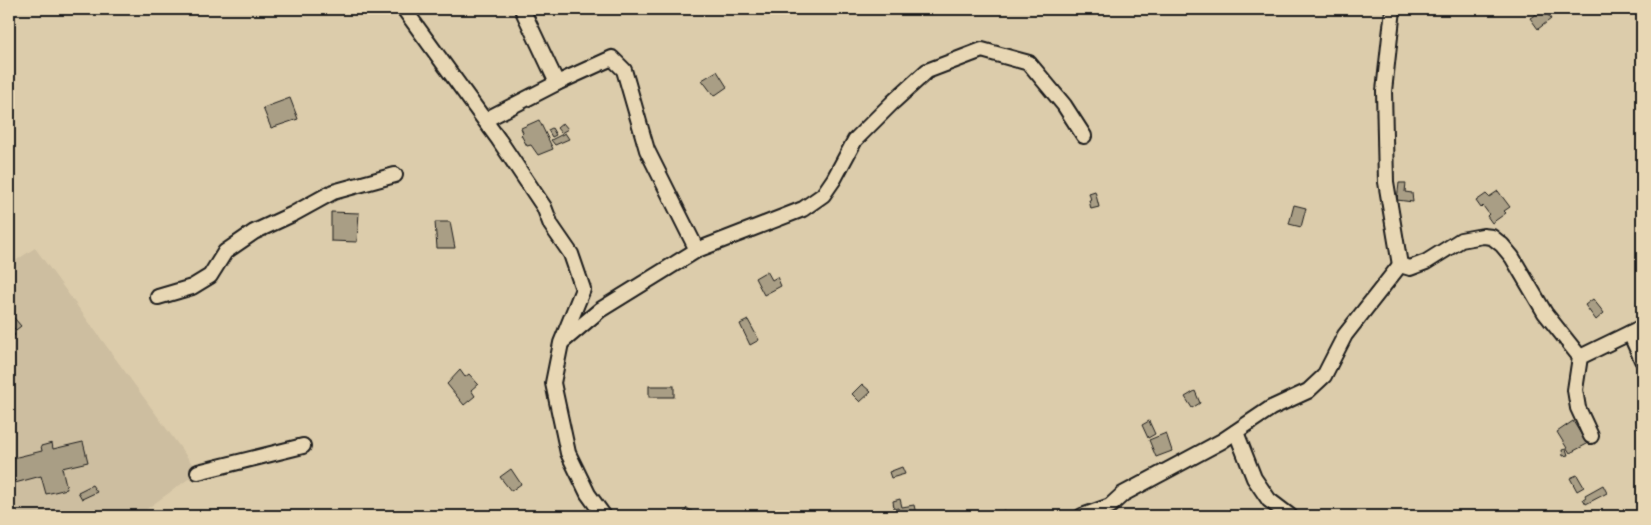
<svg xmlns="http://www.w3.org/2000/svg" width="1651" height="525" viewBox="0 0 1651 525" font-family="Mali,sans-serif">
	<rect width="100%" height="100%" fill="#dcccab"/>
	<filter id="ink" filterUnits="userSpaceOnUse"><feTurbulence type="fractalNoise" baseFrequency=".02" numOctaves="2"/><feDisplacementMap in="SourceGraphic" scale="10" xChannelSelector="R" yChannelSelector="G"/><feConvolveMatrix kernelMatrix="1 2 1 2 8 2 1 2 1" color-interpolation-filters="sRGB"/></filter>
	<g filter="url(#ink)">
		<path fill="#cdbea0" d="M35 248 198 472 137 516H9V265Z"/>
		<g fill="#a99e85" stroke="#1c1c1c">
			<path d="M1544 9 1551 19 1538 29 1530 18Z"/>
			<path d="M717 71 727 87 714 96 702 80Z"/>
			<path d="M290 98 298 119 271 128 263 108Z"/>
			<path d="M539 120 553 149 538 155 531 145 527 146 521 135 523 133 521 128Z"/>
			<path d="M563 123 568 129 561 133 557 128Z"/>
			<path d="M552 128 556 135 552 137 548 130Z"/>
			<path d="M565 133 569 139 555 145 551 140Z"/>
			<path d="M1399 183H1406L1405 192 1412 193 1413 202 1397 200Z"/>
			<path d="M1095 191 1099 207 1091 209 1089 200H1091L1089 193Z"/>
			<path d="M1498 191 1510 207 1504 211 1506 213 1492 223 1487 216 1489 214 1483 206 1481 208 1476 201 1486 194 1489 197Z"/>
			<path d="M1294 205 1306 208 1301 227 1289 224Z"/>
			<path d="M331 212 359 213 357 242 331 241Z"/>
			<path d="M435 222H450L455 248H437Z"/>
			<path d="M767 271 772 280 777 277 781 286 764 295 755 278Z"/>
			<path d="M1593 299 1604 313 1596 320 1585 305Z"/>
			<path d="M9 312 21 326 16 330 9 323Z"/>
			<path d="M748 320 759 340 750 345 740 324Z"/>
			<path d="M9 328 15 335 9 341Z"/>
			<path d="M460 370 465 377 469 374 478 384 471 390 475 396 464 405 447 384Z"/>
			<path d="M862 384 871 392 860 402 852 394Z"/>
			<rect x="649" y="386" width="25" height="11"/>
			<path d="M1195 391 1200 403 1192 408 1185 397Z"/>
			<path d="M1149 421 1155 434 1148 438 1142 425Z"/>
			<path d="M1573 421 1587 444 1570 453 1557 432Z"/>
			<path d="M1166 433 1172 451 1156 457 1149 440Z"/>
			<path d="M83 442 88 462 62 468 67 489 46 494 41 476 15 483 9 459 42 451 41 446 52 443 53 449Z"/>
			<path d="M1566 449 1568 455 1563 456 1562 450Z"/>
			<path d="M902 467 905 474 891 478 889 472Z"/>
			<path d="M511 469 521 484 511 491 500 477Z"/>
			<path d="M1577 475 1584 487 1577 491 1570 478Z"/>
			<path d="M92 485 97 492 82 499 78 492Z"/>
			<path d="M1603 485 1607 493 1586 504 1583 499 1586 497 1585 495Z"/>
			<path d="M900 499 902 507 914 505 916 514 900 516 898 508 894 509 893 501Z"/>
			<path d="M687 508 699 516H682Z"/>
			<path d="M1004 510 1008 516H997L996 515Z"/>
		</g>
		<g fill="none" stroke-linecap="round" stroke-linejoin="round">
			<defs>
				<g id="minor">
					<path d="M404 9 499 140 544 207 551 225 571 254 583 289 561 343 553 383 568 453 588 494 604 516"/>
					<path d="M522 9 557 83 612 58 624 70 647 150 697 250 600 310 562 342"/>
					<path d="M1393 9 1384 91 1386 182 1400 265 1410 268 1426 262 1461 240 1483 236 1492 237 1502 245 1512 257 1545 313 1580 357"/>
					<path d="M485 120 557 83"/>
					<path d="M697 250 803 209 823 195 834 179 855 140 893 102 927 71 982 50 1029 63 1064 105 1084 136"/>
					<path d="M158 297 192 287 210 276 225 252 254 232 293 214 333 192 395 175"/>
					<path d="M1642 342 1630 333 1642 360"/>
					<path d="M1236 432 1254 478 1269 500 1290 516"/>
					<path d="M1591 436 1578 408 1575 390 1580 357 1642 327"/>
					<path d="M198 472 303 446"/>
					<path d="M1082 516 1110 506 1123 494 1222 441 1271 408 1308 391 1324 376 1345 335 1400 265"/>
				</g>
			</defs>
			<use href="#minor" stroke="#1c1c1c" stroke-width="18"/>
			<use href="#minor" stroke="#e8d7b4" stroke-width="14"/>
		</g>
	</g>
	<rect width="1651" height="525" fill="none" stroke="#e8d7b4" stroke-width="30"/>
	<rect x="15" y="15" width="1621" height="495" fill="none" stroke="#1c1c1c" stroke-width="2" filter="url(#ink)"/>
</svg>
